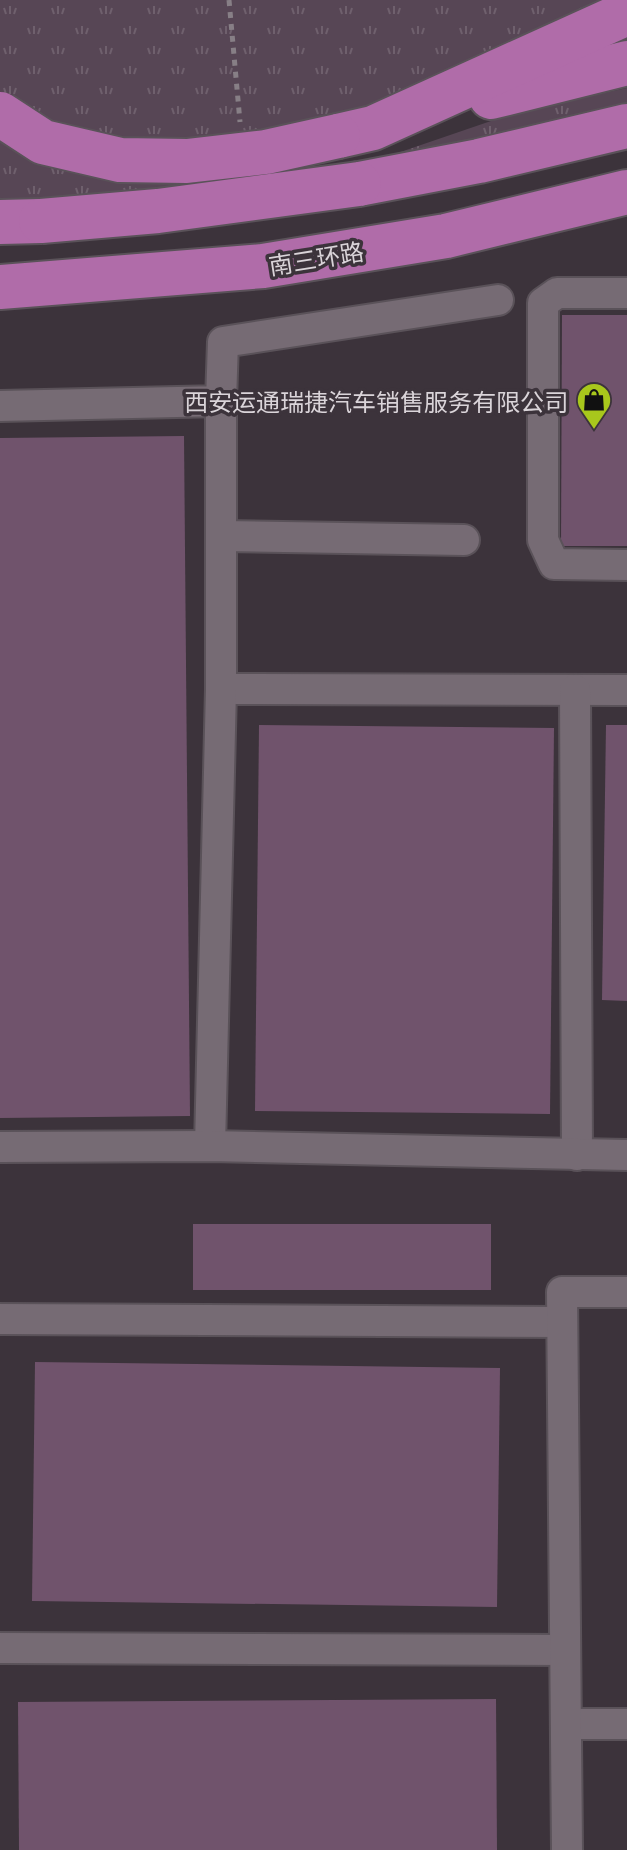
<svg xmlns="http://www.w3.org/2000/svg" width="627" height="1850" viewBox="0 0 627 1850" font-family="Literata,'Noto Sans SC',serif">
	<defs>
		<pattern id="grass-tufts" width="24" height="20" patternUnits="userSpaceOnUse" patternTransform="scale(2)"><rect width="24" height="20" fill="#574655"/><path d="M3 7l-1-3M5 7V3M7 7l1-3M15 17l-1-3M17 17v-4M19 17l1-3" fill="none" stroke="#6f606d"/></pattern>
	</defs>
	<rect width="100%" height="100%" fill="#3c333b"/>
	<g fill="url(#grass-tufts)">
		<path d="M0 0H627L288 139 295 183 0 208Z"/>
		<path d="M627 88V114L345 171 517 112Z"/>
	</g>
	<g fill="#70536c">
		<path d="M562 315H627V546H561Z"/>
		<path d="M184 436 190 1116 0 1118V438Z"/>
		<path d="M259 725 554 728 550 1114 255 1111Z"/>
		<path d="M606 725H627V1001L602 1000Z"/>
		<rect x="193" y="1224" width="298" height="66"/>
		<path d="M35 1362 500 1368 497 1607 32 1601Z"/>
		<path d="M496 1699 497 1850H19L18 1702Z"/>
	</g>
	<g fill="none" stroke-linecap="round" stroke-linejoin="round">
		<defs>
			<g id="street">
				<path d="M627 293H557L543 303V540L554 564 627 565"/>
				<path d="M0 406 221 401 223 342 498 300"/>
				<path d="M222 536 464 540"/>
				<path d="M221 689 627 690"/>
				<path d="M575 690 577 1155"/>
				<path d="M210 1146 221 689V401"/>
				<path d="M0 1147 210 1146 627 1155"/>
				<path d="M0 1319 562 1322"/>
				<path d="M0 1648 565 1650"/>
				<path d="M567 1724H627"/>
				<path d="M567 1850 562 1292H627"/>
			</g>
			<g id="highway">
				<path d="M491 97 627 63"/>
				<path d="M338 136 373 128 627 13"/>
				<path d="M359 184 479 161 627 126"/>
				<path d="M0 222 41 221"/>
				<path d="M0 287 263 266 446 236 627 192"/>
			</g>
		</defs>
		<use href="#street" stroke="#5a5259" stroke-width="34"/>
		<use href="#highway" stroke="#5a5259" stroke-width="48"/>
		<path stroke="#877f86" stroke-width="5" stroke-dasharray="6 6" stroke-linecap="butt" d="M229 0 240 122"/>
		<use href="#street" stroke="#766b74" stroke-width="30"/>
		<use href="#highway" stroke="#b06ca9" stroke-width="44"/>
		<defs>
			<g id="highway-bridge">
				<path d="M0 114 43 142 120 160 187 161 266 152 338 136"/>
				<path d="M41 221 158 211 359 184"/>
			</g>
		</defs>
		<use href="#highway-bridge" stroke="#5a5259" stroke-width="48" stroke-linecap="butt"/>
		<use href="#highway-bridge" stroke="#b06ca9" stroke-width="44"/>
	</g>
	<defs>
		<symbol id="shop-pin" viewBox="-11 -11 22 30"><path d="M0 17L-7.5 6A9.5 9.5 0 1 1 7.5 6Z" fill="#a8c71c" stroke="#3c333b"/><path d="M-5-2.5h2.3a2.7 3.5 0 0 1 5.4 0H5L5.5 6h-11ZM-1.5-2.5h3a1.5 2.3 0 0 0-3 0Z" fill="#111"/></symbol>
	</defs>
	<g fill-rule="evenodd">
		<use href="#shop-pin" x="574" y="380" width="40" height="54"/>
	</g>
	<g text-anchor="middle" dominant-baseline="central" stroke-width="7" stroke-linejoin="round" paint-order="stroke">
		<g font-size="24" fill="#dad4d9" stroke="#3c333b">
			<text transform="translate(316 257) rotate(-9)">南三环路</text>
		</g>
		<g font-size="24" fill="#dad4d9" stroke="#3c333b" text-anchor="end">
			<text x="568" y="400">西安运通瑞捷汽车销售服务有限公司</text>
		</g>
	</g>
</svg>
